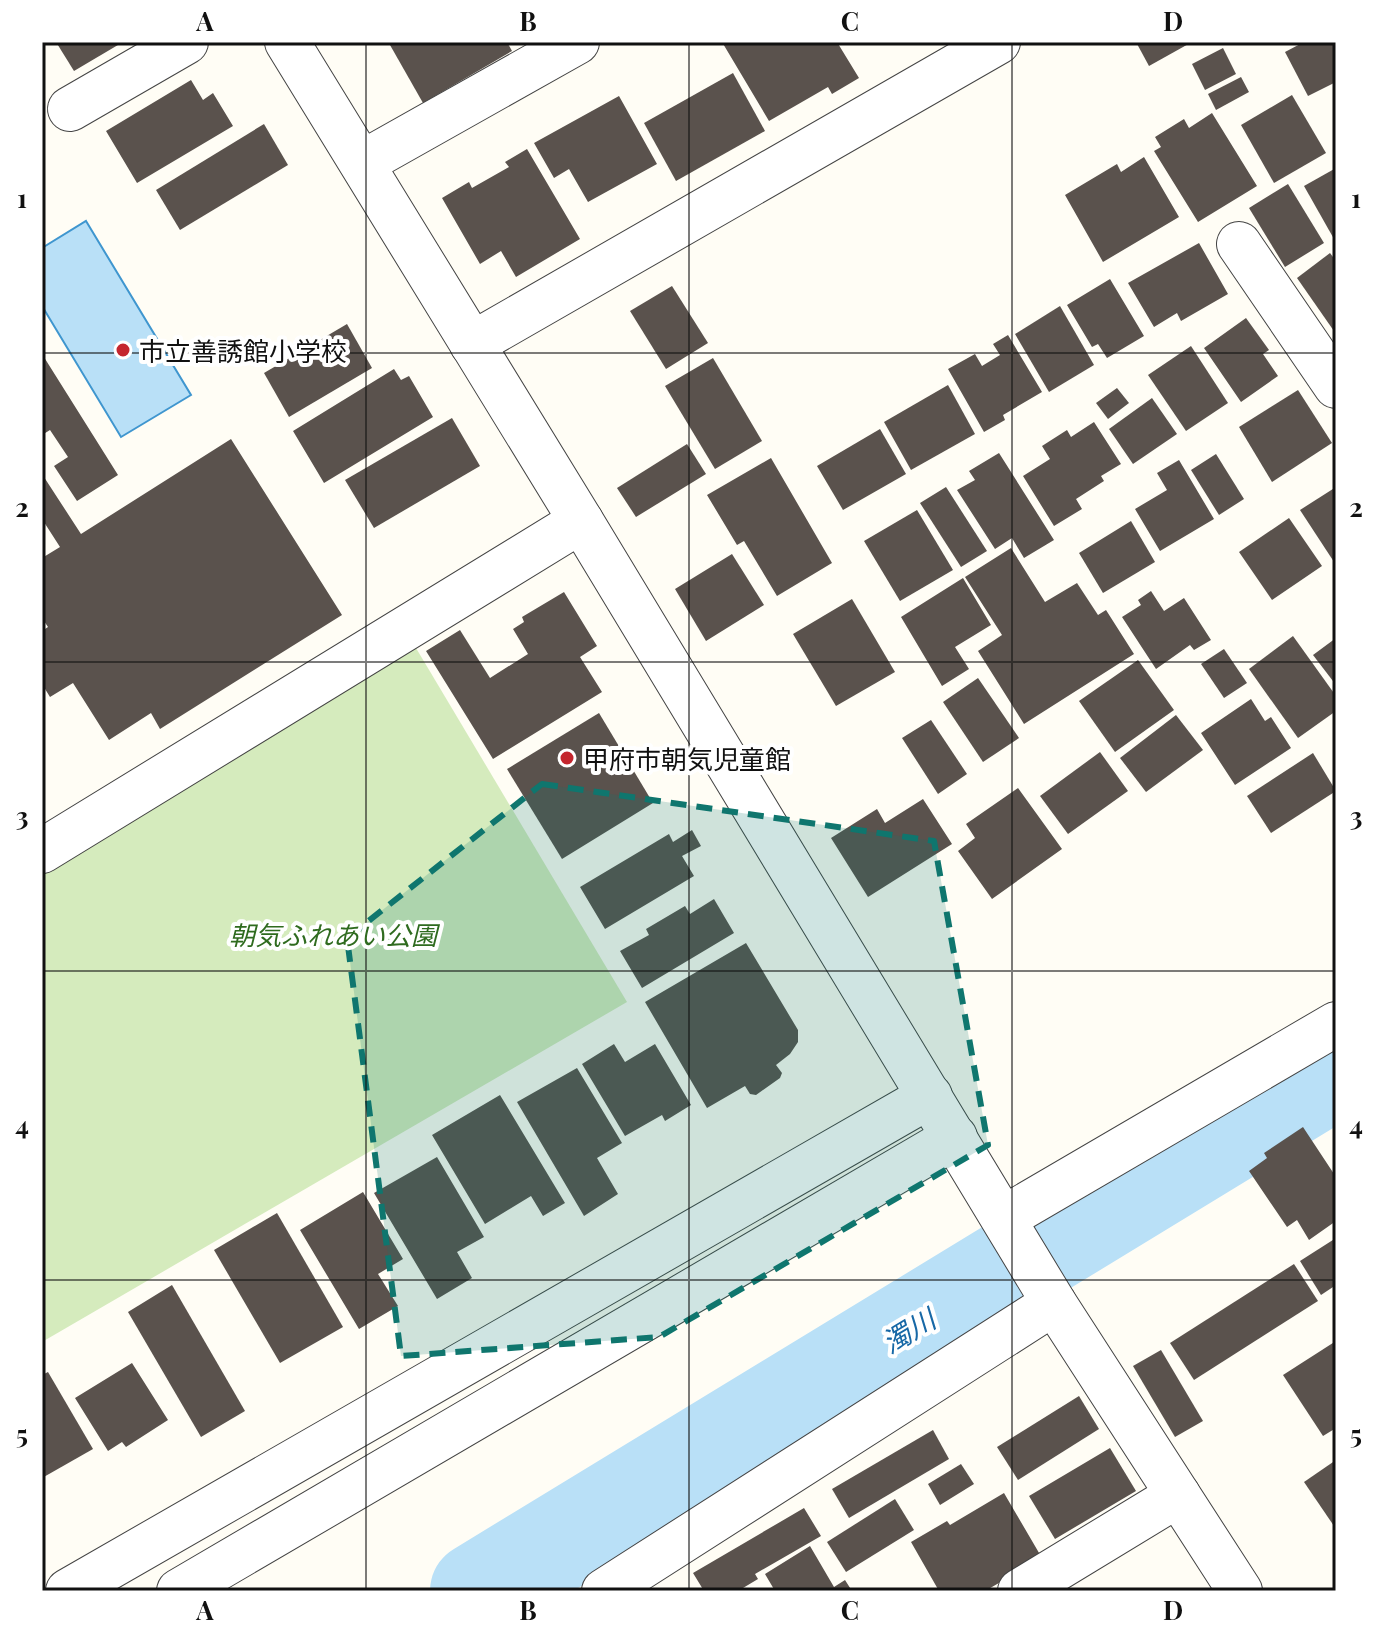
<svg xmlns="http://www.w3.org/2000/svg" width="1378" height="1633" viewBox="0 0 1378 1633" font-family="'Playfair Display','Noto Sans JP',serif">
	<rect width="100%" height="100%" fill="#fffdf5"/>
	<path fill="#d5ebbd" d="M413 643 627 1002 42 1342V870Z"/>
	<path fill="#b9e0f7" stroke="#3f96cf" stroke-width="2" d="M86 221 191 395 121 437 42 306V248Z"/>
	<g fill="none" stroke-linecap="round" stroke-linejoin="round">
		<path stroke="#b9e0f7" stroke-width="98" d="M479 1591 1336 1069"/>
	</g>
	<g fill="#5a524d">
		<path d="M56 42H123L74 71Z"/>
		<path d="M395 42H507L512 51 423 103 390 45Z"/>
		<path d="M722 42H837L859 78 832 94 828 87 769 121Z"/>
		<path d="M1136 42H1192L1149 66Z"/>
		<path d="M1304 42H1336V82L1308 96 1285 52Z"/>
		<path d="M1223 48 1236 74 1205 90 1192 64Z"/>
		<path d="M733 73 765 131 676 181 644 123Z"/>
		<path d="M1241 77 1249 92 1216 110 1208 94Z"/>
		<path d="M191 80 203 100 213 93 233 126 137 183 106 131Z"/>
		<path d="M1292 95 1326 153 1274 183 1241 125Z"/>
		<path d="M619 96 657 164 588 202 569 169 554 178 534 143Z"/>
		<path d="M1212 113 1257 186 1198 222 1154 151 1161 147 1155 137 1184 119 1189 128Z"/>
		<path d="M264 124 288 165 180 230 156 190Z"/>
		<path d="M527 149 580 239 516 277 501 251 480 264 442 198 469 182 472 188 509 167 505 162Z"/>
		<path d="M1144 157 1179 217 1103 262 1065 195 1117 164 1121 172Z"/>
		<path d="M1336 168V238L1334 239 1304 186Z"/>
		<path d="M1288 184 1324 243 1285 267 1249 208Z"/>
		<path d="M1199 243 1228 294 1181 321 1177 313 1154 327 1128 283Z"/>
		<path d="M1330 253 1336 261V334L1297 278Z"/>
		<path d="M1110 279 1144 336 1107 358 1098 344 1092 347 1067 305Z"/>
		<path d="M672 286 708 343 666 369 630 311Z"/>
		<path d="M1060 306 1094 365 1049 392 1015 334Z"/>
		<path d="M1246 318 1269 350 1263 354 1278 376 1241 402 1204 348Z"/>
		<path d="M347 324 372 368 289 417 264 373Z"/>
		<path d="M1008 335 1042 392 1003 415 1005 420 984 432 948 369 975 354 982 366 1000 355 993 344Z"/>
		<path d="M1191 346 1228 403 1186 431 1148 375Z"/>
		<path d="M42 354 118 475 77 501 54 466 68 457 50 430 42 435Z"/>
		<path d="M713 358 762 441 715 469 665 386Z"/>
		<path d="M394 369 401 380 409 376 433 417 324 483 293 431Z"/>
		<path d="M948 385 975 434 911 470 884 422Z"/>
		<path d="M1117 388 1129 403 1108 419 1096 403Z"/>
		<path d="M1298 390 1332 443 1272 482 1239 427Z"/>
		<path d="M1152 398 1177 434 1133 464 1109 429Z"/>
		<path d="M452 418 480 466 374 528 345 480Z"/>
		<path d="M1094 422 1121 464 1101 476 1104 481 1076 499 1082 509 1054 526 1023 476 1050 459 1042 446 1067 430 1071 437Z"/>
		<path d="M880 429 906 474 843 510 817 466Z"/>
		<path d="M231 439 342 615 160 729 151 713 109 740 73 683 50 697 42 684V631L48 627 42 618V558L60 547 42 519V474L81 534Z"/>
		<path d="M687 444 706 474 636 517 617 488Z"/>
		<path d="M999 453 1054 540 1024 558 1012 538 995 549 957 490 975 480 969 471Z"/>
		<path d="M1216 454 1244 499 1219 515 1191 470Z"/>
		<path d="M771 458 832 563 777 596 744 541 737 545 707 495Z"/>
		<path d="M1179 460 1214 519 1160 551 1135 509 1167 490 1157 473Z"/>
		<path d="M946 487 987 551 961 567 920 503Z"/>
		<path d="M1336 487V565L1300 510Z"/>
		<path d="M917 510 953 570 900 601 864 541Z"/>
		<path d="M1289 518 1322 566 1272 600 1239 552Z"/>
		<path d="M1131 521 1155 562 1103 593 1079 553Z"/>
		<path d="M1011 548 1045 602 1077 583 1098 615 1106 610 1134 654 1024 724 978 651 1002 635 965 577Z"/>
		<path d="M732 554 764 605 706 641 675 589Z"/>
		<path d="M963 578 991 625 955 647 969 669 942 686 901 617Z"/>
		<path d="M1151 591 1164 611 1184 598 1211 640 1194 650 1190 645 1156 669 1122 617 1141 605 1138 600Z"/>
		<path d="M564 592 597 646 580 657 602 692 493 759 426 651 460 630 490 678 528 654 513 629 524 622 522 617Z"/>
		<path d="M852 599 895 672 836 706 793 634Z"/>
		<path d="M1293 636 1336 696V711L1298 738 1249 669Z"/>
		<path d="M1336 638V685L1313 655Z"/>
		<path d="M1224 649 1247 683 1224 698 1201 664Z"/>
		<path d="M1138 660 1174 710 1115 752 1079 701Z"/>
		<path d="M978 678 1019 738 983 762 943 702Z"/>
		<path d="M1251 699 1265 721 1271 717 1291 748 1235 785 1201 733Z"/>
		<path d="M599 713 653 803 562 859 507 769Z"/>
		<path d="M1176 715 1203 750 1146 792 1120 758Z"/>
		<path d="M931 720 967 774 938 794 902 738Z"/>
		<path d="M1100 752 1128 791 1068 834 1040 796Z"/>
		<path d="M1313 753 1336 791 1271 833 1247 796Z"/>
		<path d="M1018 788 1062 849 992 899 958 851 975 838 966 824Z"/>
		<path d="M923 799 952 844 868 897 831 838 877 809 885 823Z"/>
		<path d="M692 830 701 846 682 856 694 876 605 929 580 887 669 834 673 842Z"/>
		<path d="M714 899 734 933 642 988 620 951 649 935 646 929 685 906 690 914Z"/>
		<path d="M746 943 798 1030V1042L790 1054 776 1065 782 1073 780 1078 756 1095 750 1094 745 1086 707 1108 645 1002Z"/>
		<path d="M614 1044 625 1062 655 1044 691 1105 665 1121 662 1115 625 1136 582 1064Z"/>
		<path d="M577 1068 622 1143 597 1158 618 1194 584 1216 517 1102Z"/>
		<path d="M500 1095 565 1203 543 1216 531 1196 485 1224 432 1135Z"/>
		<path d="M1303 1127 1336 1177V1221L1309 1240 1297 1220 1287 1227 1249 1171 1267 1158 1264 1153Z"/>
		<path d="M437 1157 484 1237 457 1252 472 1278 437 1299 374 1193Z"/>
		<path d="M363 1192 403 1259 378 1274 398 1306 359 1329 300 1230Z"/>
		<path d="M277 1213 343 1327 280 1363 214 1250Z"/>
		<path d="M1336 1238V1285L1321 1295 1300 1261Z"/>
		<path d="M1294 1264 1318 1301 1194 1380 1170 1343Z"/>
		<path d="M172 1285 245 1411 201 1437 128 1312Z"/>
		<path d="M1336 1341V1428L1323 1436 1283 1375Z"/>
		<path d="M1161 1350 1203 1421 1175 1437 1133 1366Z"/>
		<path d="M132 1363 168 1420 126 1447 122 1442 108 1451 75 1398Z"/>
		<path d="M48 1372 93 1449 42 1478V1375Z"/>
		<path d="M1079 1396 1099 1429 1018 1480 997 1447Z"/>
		<path d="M933 1430 949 1459 849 1518 832 1489Z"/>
		<path d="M1110 1448 1136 1491 1055 1539 1029 1496Z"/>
		<path d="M1336 1460V1529L1304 1482Z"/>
		<path d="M961 1464 974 1484 940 1505 928 1484Z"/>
		<path d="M1004 1493 1042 1558 985 1591H939L911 1542 947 1521 950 1525Z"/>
		<path d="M895 1499 914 1530 846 1572 827 1542Z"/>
		<path d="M804 1508 821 1536 755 1574 758 1579 738 1591H704L693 1573Z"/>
		<path d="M810 1546 834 1587 845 1580 852 1591H775L765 1574Z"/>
	</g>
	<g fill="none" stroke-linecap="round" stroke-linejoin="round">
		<defs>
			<g id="minor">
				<path d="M287 42 581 521 1054 1303 1240 1591"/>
				<path d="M70 109 186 42"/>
				<path d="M362 163 577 42"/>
				<path d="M1239 244 1336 386"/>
				<path d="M472 344 998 42"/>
				<path d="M42 851 581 521"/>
				<path d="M1004 1218 1336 1024"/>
				<path d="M68 1591 930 1096"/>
				<path d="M179 1591 955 1137"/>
				<path d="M604 1591 1054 1303"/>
				<path d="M1020 1591 1178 1495"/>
			</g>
		</defs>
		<use href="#minor" stroke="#444" stroke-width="46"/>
		<use href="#minor" stroke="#fff" stroke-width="44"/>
	</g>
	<path fill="#0f766e" fill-opacity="0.2" stroke="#0f766e" stroke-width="6" stroke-dasharray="16 10" stroke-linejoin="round" d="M542 784 934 841 988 1145 659 1337 401 1356 347 938Z"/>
	<path fill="none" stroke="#111" stroke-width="2" stroke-opacity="0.55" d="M366 42V1591M689 42V1591M1012 42V1591M42 353H1336M42 662H1336M42 971H1336M42 1280H1336"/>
	<g fill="#c4262e" stroke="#fff" stroke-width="3">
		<circle cx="123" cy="350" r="8"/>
		<circle cx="567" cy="758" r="8"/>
	</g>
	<g text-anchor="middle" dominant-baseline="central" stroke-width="8" stroke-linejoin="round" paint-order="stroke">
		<g font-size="26" fill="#111" stroke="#fff" text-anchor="start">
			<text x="139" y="350">市立善誘館小学校</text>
			<text x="583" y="758">甲府市朝気児童館</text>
		</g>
		<g font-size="26" font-style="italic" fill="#2f6b1f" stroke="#fff">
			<text x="333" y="934">朝気ふれあい公園</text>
		</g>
		<g font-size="28" font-style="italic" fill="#1768a6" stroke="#fff">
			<text transform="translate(908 1330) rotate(-31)">濁川</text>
		</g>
	</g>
	<rect width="1378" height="1633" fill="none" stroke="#ffffff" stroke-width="88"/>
	<rect x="44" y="44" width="1290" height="1545" fill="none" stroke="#111" stroke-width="3"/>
	<g font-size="26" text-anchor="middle" font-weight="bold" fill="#111">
		<text x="205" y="31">A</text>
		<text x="528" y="31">B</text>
		<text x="850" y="31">C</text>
		<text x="1173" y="31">D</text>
		<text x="22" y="208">1</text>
		<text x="1356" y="208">1</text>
		<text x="22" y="517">2</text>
		<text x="1356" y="517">2</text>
		<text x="22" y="826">3</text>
		<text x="1356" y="826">3</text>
		<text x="22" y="1135">4</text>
		<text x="1356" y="1135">4</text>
		<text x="22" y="1444">5</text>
		<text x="1356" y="1444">5</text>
		<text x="205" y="1620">A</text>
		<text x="528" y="1620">B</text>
		<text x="850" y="1620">C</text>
		<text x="1173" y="1620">D</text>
	</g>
</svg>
